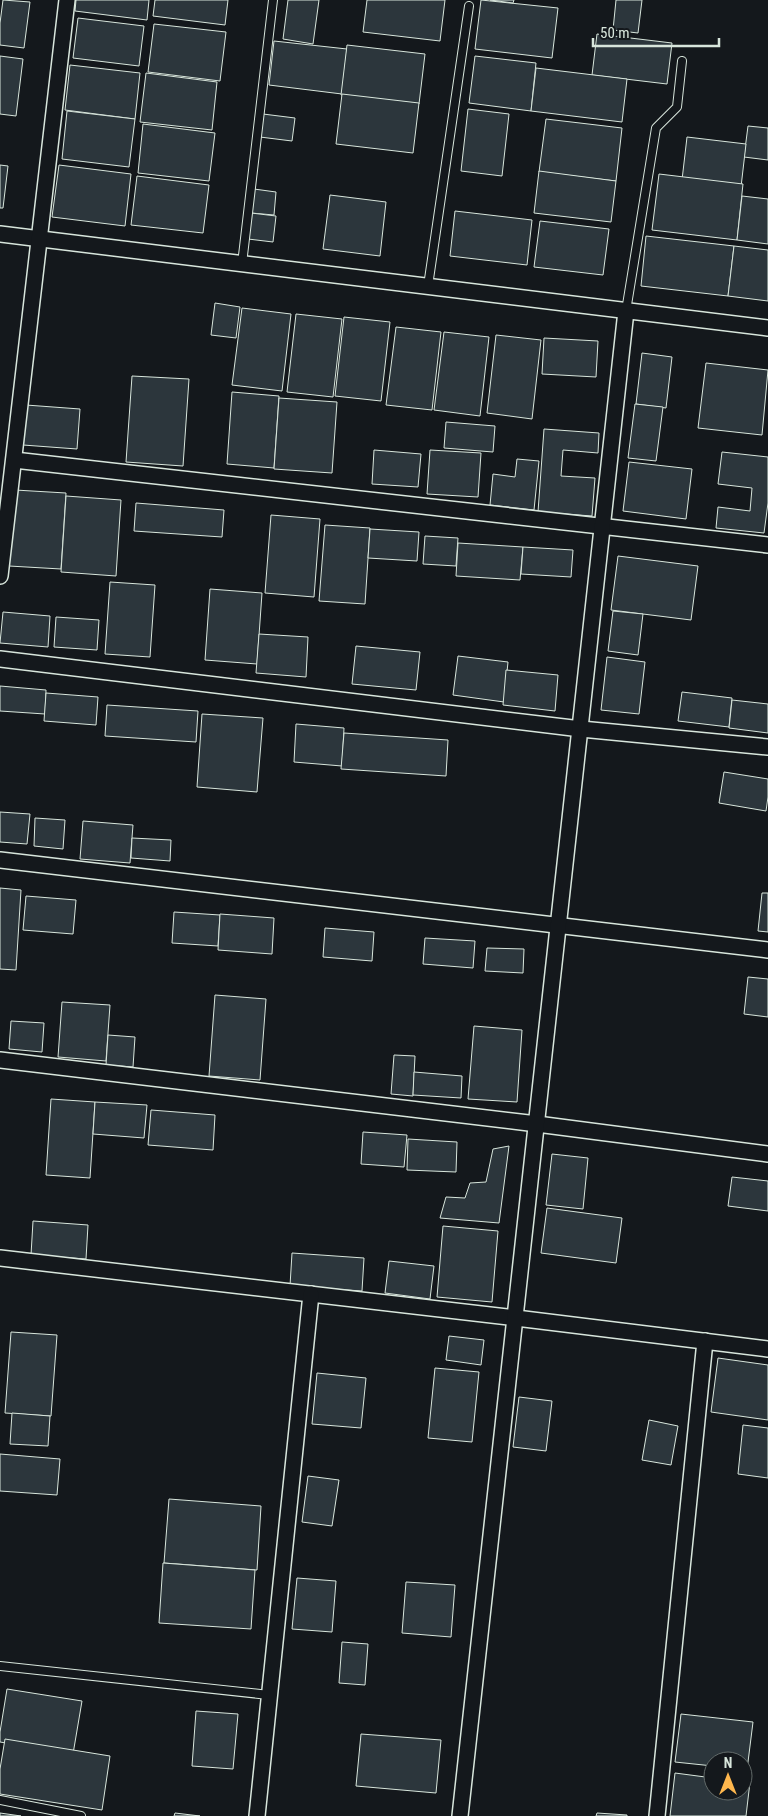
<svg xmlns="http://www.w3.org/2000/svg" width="768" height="1816" viewBox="0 0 768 1816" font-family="'Roboto Condensed',sans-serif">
	<rect width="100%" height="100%" fill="#14181c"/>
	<g fill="#2c363c" stroke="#d8e6dc">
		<path d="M3 0 30 2 24 48 0 45V23Z"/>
		<path d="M76 0H149L147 20 75 11Z"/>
		<path d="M155 0H228L225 25 153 16Z"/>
		<path d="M288 0H319L313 44 283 39Z"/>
		<path d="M367 0H445L440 41 363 32Z"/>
		<path d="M481 0 558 8 552 58 475 49Z"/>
		<path d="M490 0H514L513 3Z"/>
		<path d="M616 0H642L638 33 613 30Z"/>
		<path d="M78 18 144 26 139 66 73 58Z"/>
		<path d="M154 24 226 32 220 81 148 72Z"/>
		<path d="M597 34 672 43 667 84 592 75Z"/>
		<path d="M274 41 347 49 342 94 269 85Z"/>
		<path d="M347 45 425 54 419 104 341 95Z"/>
		<path d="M0 56 23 59 16 116 0 114Z"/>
		<path d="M475 56 536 63 531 111 469 103Z"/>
		<path d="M70 65 140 73 135 119 65 110Z"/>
		<path d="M536 68 627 79 622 122 531 111Z"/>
		<path d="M146 73 217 82 212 130 140 122Z"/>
		<path d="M342 94 419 103 413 153 336 144Z"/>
		<path d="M468 109 509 114 502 176 461 171Z"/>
		<path d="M67 111 135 119 129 167 62 159Z"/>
		<path d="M263 114 295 118 292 141 260 137Z"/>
		<path d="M546 119 622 128 616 181 539 172Z"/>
		<path d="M143 124 215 133 209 181 138 173Z"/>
		<path d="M748 126 768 128V160L744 157Z"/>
		<path d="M687 137 746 144 741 187 682 180Z"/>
		<path d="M0 165 8 166 3 208H0Z"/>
		<path d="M59 165 131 174 125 226 52 217Z"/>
		<path d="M539 171 616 181 611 222 534 213Z"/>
		<path d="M659 174 743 184 737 240 652 230Z"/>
		<path d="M137 176 209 185 203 233 131 225Z"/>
		<path d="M254 189 276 192 274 215 251 213Z"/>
		<path d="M330 195 386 202 380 256 323 249Z"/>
		<path d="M742 196 768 199V244L737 240Z"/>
		<path d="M455 211 532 220 527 265 450 256Z"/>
		<path d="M251 213 276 216 273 242 248 239Z"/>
		<path d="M540 221 609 229 603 275 534 267Z"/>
		<path d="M646 236 734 246 728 296 641 286Z"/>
		<path d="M734 246 768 250V301L728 296Z"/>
		<path d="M215 303 240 307 236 338 211 335Z"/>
		<path d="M242 308 291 314 282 391 232 385Z"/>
		<path d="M296 314 342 319 333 397 287 392Z"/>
		<path d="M344 317 390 322 381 401 335 396Z"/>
		<path d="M396 327 441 332 432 410 386 405Z"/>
		<path d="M444 332 489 337 480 416 434 410Z"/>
		<path d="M496 335 541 340 532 419 487 413Z"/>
		<path d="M544 338 598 341 596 377 542 374Z"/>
		<path d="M642 353 672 357 666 408 636 404Z"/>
		<path d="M706 363 768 370 762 435 698 428Z"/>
		<path d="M132 376 189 379 183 466 126 462Z"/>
		<path d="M232 392 279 396 274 468 227 464Z"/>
		<path d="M279 398 337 402 332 473 274 469Z"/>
		<path d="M635 404 663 407 656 461 628 458Z"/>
		<path d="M26 405 80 409 77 449 23 445Z"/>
		<path d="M446 422 495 426 493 452 444 448Z"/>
		<path d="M544 429 599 433 598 453 563 450 561 476 595 478 592 516 538 512Z"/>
		<path d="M374 450 421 454 418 487 372 484Z"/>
		<path d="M430 450 481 453 478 497 427 494Z"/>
		<path d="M722 452 768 457V503L764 533 716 528 718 507 750 511 752 488 718 484Z"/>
		<path d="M517 459 539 461 534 510 490 505 493 474 515 477Z"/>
		<path d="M629 462 692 469 686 519 623 511Z"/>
		<path d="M15 490 66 493 61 569 9 566Z"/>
		<path d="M66 496 121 500 116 576 61 572Z"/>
		<path d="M136 503 224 510 222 537 134 531Z"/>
		<path d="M271 515 320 519 314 597 265 593Z"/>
		<path d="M325 525 370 528 365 604 319 601Z"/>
		<path d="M370 529 419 532 417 561 368 558Z"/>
		<path d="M425 536 458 538 456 566 423 564Z"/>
		<path d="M458 543 523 547 520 580 456 576Z"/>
		<path d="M523 547 573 550 571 577 521 574Z"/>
		<path d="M618 556 698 566 691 620 611 610Z"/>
		<path d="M110 582 155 585 150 657 105 654Z"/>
		<path d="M210 589 262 593 257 664 205 660Z"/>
		<path d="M613 611 643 614 638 655 608 651Z"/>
		<path d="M3 612 50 616 48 647 0 643Z"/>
		<path d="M56 617 99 620 97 650 54 647Z"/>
		<path d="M259 634 308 637 306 677 256 673Z"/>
		<path d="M356 646 420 652 416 690 352 684Z"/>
		<path d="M458 656 508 662 504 702 453 695Z"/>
		<path d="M607 657 645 662 639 714 601 710Z"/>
		<path d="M506 670 558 675 555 711 503 705Z"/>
		<path d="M0 686 46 690 45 714 0 711Z"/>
		<path d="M682 692 732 698 729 727 678 721Z"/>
		<path d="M46 693 98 697 96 725 44 721Z"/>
		<path d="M732 700 768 704V733L729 728Z"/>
		<path d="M107 705 198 711 196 742 105 736Z"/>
		<path d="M202 714 263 718 257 792 197 787Z"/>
		<path d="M296 724 344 728 342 766 294 762Z"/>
		<path d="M344 733 448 740 446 776 341 769Z"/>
		<path d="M724 772 768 779V797L766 811 719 803Z"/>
		<path d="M0 812 30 814 27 844 0 842Z"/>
		<path d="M35 818 65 820 63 849 34 846Z"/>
		<path d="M83 821 133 825 130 863 80 859Z"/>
		<path d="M132 838 171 840 170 861 131 858Z"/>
		<path d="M0 888 21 890 16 970 0 969Z"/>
		<path d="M762 893H768V932L758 931Z"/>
		<path d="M26 896 76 900 73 934 23 930Z"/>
		<path d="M174 912 220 915 218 946 172 943Z"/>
		<path d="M220 914 274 918 272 954 218 950Z"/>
		<path d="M325 928 374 932 372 961 323 957Z"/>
		<path d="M425 938 475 941 473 968 423 964Z"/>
		<path d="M487 948 524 949 523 973 485 971Z"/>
		<path d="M748 977 768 979V1017L744 1014Z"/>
		<path d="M215 995 266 999 260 1080 209 1076Z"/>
		<path d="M62 1002 110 1005 106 1061 58 1057Z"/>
		<path d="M11 1021 44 1023 42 1052 9 1049Z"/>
		<path d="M474 1026 522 1030 517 1102 468 1099Z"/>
		<path d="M108 1035 135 1037 133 1067 106 1065Z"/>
		<path d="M394 1055 415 1056 413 1096 391 1094Z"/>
		<path d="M414 1072 462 1076 461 1098 413 1095Z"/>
		<path d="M51 1099 95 1102 90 1178 46 1175Z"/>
		<path d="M95 1102 147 1105 144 1138 93 1134Z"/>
		<path d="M151 1110 215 1115 213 1150 148 1145Z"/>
		<path d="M363 1132 407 1135 404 1167 361 1164Z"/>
		<path d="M408 1139 457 1142 456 1172 407 1170Z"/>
		<path d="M509 1146 499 1223 440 1218 446 1197 465 1198 470 1183 486 1182 493 1149Z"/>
		<path d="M552 1154 588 1158 583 1209 546 1205Z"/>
		<path d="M732 1177 768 1181V1211L728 1206Z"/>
		<path d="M547 1208 622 1218 616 1263 541 1253Z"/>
		<path d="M33 1221 88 1225 86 1259 31 1255Z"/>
		<path d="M443 1226 498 1231 492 1302 437 1297Z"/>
		<path d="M292 1253 364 1258 362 1291 290 1286Z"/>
		<path d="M389 1261 434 1266 430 1299 385 1293Z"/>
		<path d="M11 1332 57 1335 51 1416 5 1413Z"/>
		<path d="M449 1336 484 1340 481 1365 446 1360Z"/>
		<path d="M718 1358 768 1365V1420L711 1412Z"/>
		<path d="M435 1368 479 1372 472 1442 428 1438Z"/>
		<path d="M317 1373 366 1378 361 1428 312 1424Z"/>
		<path d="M519 1397 552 1401 546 1451 513 1447Z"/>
		<path d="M12 1413 50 1416 48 1446 10 1444Z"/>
		<path d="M649 1420 678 1426 671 1465 642 1460Z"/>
		<path d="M743 1425 768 1428V1478L738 1474Z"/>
		<path d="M0 1454 60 1459 57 1495 0 1491Z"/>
		<path d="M308 1476 339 1480 332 1526 302 1522Z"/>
		<path d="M169 1499 261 1506 257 1570 164 1563Z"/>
		<path d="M163 1563 255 1570 251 1629 159 1623Z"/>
		<path d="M297 1578 336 1581 332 1632 292 1629Z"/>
		<path d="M406 1582 455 1585 451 1637 402 1633Z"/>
		<path d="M342 1642 368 1644 365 1685 339 1683Z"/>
		<path d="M7 1689 82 1701 73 1754 0 1742V1732Z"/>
		<path d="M196 1711 238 1714 233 1769 192 1766Z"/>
		<path d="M681 1714 753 1722 747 1770H743V1761H713V1766L675 1762Z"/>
		<path d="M361 1734 441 1740 436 1793 356 1786Z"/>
		<path d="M5 1739 110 1756 102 1810 0 1794V1769Z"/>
		<path d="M675 1773 713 1778V1791H743V1781L750 1782 746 1816H670Z"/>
		<path d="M0 1813 21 1816H0Z"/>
		<path d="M175 1813 200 1816H174Z"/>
		<path d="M597 1813 627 1815V1816H596Z"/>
	</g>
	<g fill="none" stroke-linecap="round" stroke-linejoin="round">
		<defs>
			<g id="lane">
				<path d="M242 264 273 0"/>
				<path d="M428 286 469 6"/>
				<path d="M626 311 656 128 677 107 682 61"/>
				<path d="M0 1666 269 1695"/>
				<path d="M0 1800 81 1816"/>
			</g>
			<g id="street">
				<path d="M0 234 768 328"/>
				<path d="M14 460 768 545"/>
				<path d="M0 576 67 0"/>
				<path d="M0 659 581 729 768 747"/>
				<path d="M0 860 768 950"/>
				<path d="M0 1060 537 1124 768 1154"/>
				<path d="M0 1258 516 1318 768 1349"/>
				<path d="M257 1816 311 1294"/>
				<path d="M460 1816 626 311"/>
				<path d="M657 1816 705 1341"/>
			</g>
		</defs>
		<use href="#lane" stroke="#d8e6dc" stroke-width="10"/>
		<use href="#street" stroke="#d8e6dc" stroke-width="18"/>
		<use href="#lane" stroke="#14181c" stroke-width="8"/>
		<use href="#street" stroke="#14181c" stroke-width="15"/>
	</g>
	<g transform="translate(728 1776)"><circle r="24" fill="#14181c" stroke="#626a69"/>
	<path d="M0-4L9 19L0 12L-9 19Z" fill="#ffb74d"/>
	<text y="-8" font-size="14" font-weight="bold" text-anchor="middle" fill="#d8e6dc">N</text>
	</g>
	<path d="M593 38v8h126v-8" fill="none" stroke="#d8e6dc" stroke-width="2.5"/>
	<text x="600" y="38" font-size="15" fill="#d8e6dc" stroke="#14181c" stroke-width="4" paint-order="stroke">50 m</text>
</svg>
